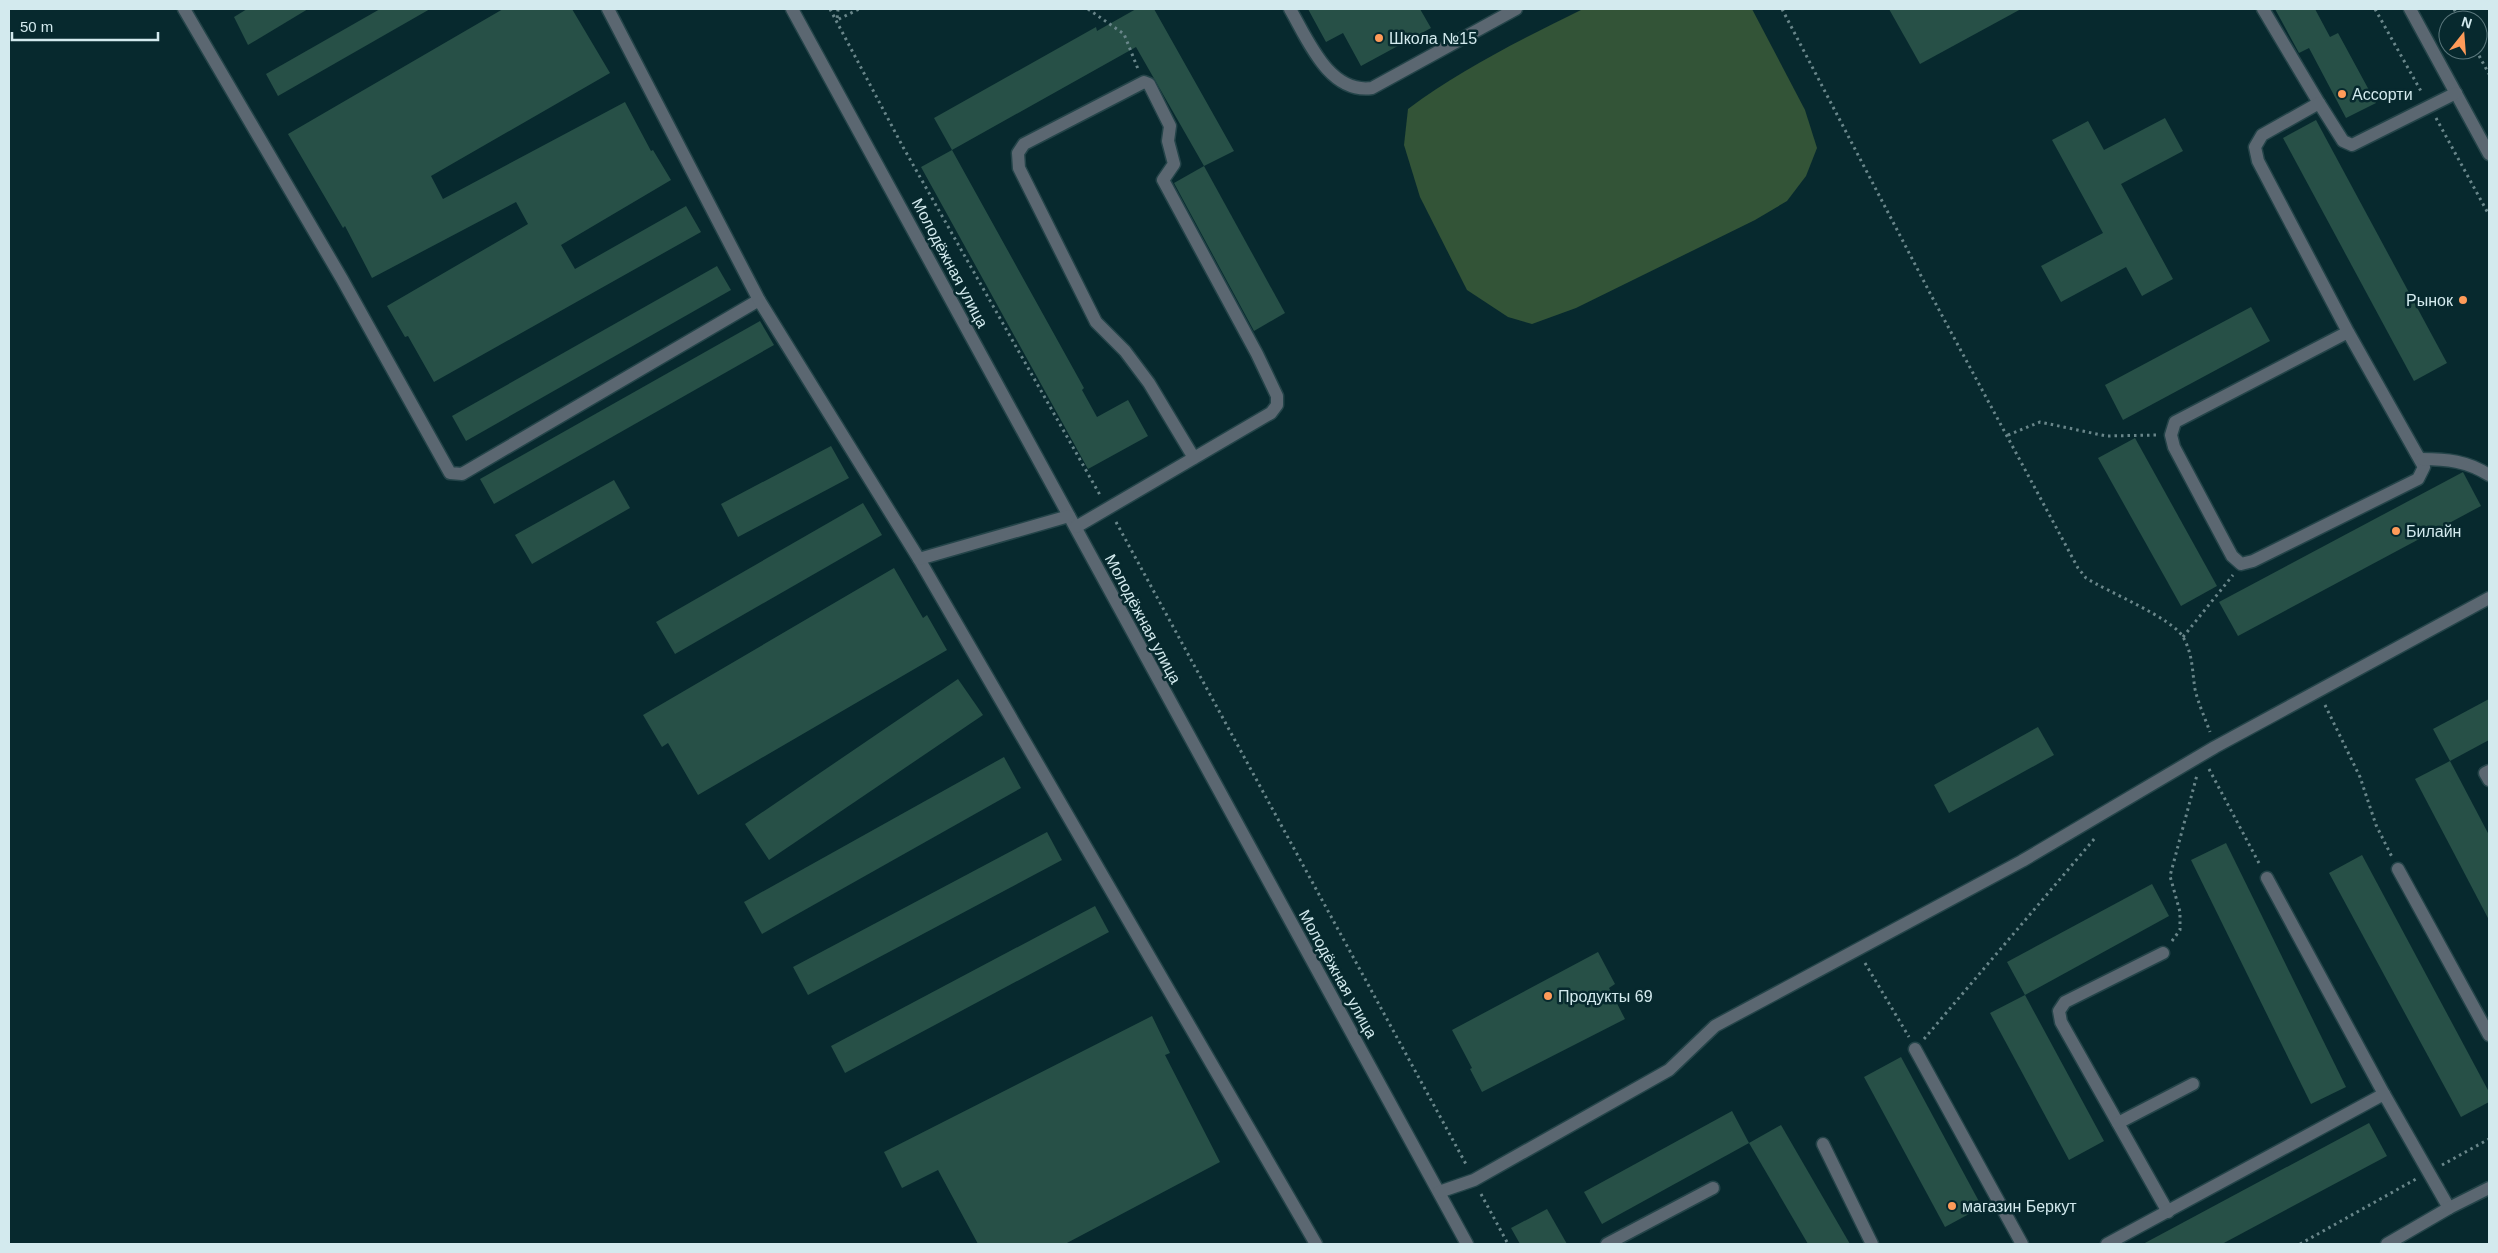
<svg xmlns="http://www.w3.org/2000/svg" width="2498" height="1253" viewBox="0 0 2498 1253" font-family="Arial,sans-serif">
	<rect width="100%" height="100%" fill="#07292e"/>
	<path fill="#335437" d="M1583 9H1752L1805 110 1817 148 1806 176 1787 201 1755 220 1576 308 1532 324 1508 317 1467 290 1420 197 1404 145 1408 109C1460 70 1524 38 1583 9Z"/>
	<g fill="#275047">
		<path d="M247 9H308L248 45 234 17Z"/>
		<path d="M380 9H430L278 96 266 74Z"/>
		<path d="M503 9H572L610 73 431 176 443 199 625 102 651 151 653 150 671 180 561 245 575 269 686 206 701 232 434 382 408 336 405 337 387 306 528 224 516 202 372 278 345 226 343 228 288 134Z"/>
		<path d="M1136 9H1154L1234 151 1204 166 1136 47 952 150 934 118 1096 27 1097 31Z"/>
		<path d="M1308 9H1420L1431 28 1361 66 1343 33 1326 42Z"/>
		<path d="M1889 9H2021L1920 64Z"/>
		<path d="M2275 9H2315L2330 37 2338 33 2376 103 2346 118 2309 48 2299 53Z"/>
		<path d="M2165 118 2183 151 2121 184 2173 279 2142 296 2126 267 2061 302 2041 266 2103 233 2052 140 2088 121 2104 150Z"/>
		<path d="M2316 120 2447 363 2414 381 2283 138Z"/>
		<path d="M952 150 1084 388 1082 390 1097 417 1128 400 1148 436 1088 469 921 167Z"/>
		<path d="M1204 166 1285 313 1254 331 1174 183Z"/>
		<path d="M717 266 731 290 466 441 452 416Z"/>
		<path d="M2251 307 2270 341 2123 420 2105 385Z"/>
		<path d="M760 321 774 345 494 504 480 479Z"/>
		<path d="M2135 438 2217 586 2181 606 2098 458Z"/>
		<path d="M831 446 849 478 738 537 721 504Z"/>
		<path d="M2463 472 2481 506 2238 636 2219 602Z"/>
		<path d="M614 480 630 508 532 564 515 535Z"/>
		<path d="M863 503 882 535 675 654 656 622Z"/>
		<path d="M894 568 923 618 927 615 947 650 698 795 668 743 662 747 643 715Z"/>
		<path d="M958 679 983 715 769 860 745 824Z"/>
		<path d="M2489 699V740L2450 761 2433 729Z"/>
		<path d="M2038 727 2054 755 1949 813 1934 785Z"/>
		<path d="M1004 757 1021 788 762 934 744 902Z"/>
		<path d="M2450 761 2489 835V920L2415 779Z"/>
		<path d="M1047 832 1062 860 808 995 793 967Z"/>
		<path d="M2226 843 2346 1087 2311 1104 2191 860Z"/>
		<path d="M2362 855 2489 1092V1102L2461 1117 2329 873Z"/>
		<path d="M2152 884 2169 916 2025 995 2007 962Z"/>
		<path d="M1095 906 1109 932 845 1073 831 1046Z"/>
		<path d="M1598 952 1615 984 1609 988 1625 1019 1482 1092 1470 1069 1472 1068 1452 1030Z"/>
		<path d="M2025 995 2104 1141 2069 1160 1990 1013Z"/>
		<path d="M1152 1016 1170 1053 1165 1055 1220 1162 1065 1244H978L938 1170 902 1188 884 1152Z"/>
		<path d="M1901 1057 1982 1207 1945 1227 1864 1077Z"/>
		<path d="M1732 1111 1749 1143 1602 1224 1584 1192Z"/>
		<path d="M2369 1123 2387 1156 2222 1244H2143Z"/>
		<path d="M1781 1125 1850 1244H1808L1749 1143Z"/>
		<path d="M1547 1209 1567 1244H1520L1511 1228Z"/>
	</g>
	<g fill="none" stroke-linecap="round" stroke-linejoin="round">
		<defs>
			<g id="minor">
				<path d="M184 9 342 279 450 473 462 474 759 300"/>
				<path d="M608 9 759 300 919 559 1316 1244"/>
				<path d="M792 9 1467 1244"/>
				<path d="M1290 9C1308 40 1329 94 1372 88L1516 9"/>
				<path d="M2263 9 2319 103"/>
				<path d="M2410 9 2489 154"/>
				<path d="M2348 332 2175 422 2171 435 2174 447 2232 556 2241 564 2253 561 2418 479 2424 467 2348 332 2258 161 2255 147 2262 135 2319 103 2343 141 2352 145 2456 93"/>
				<path d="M2421 459C2447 459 2467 461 2489 475"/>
				<path d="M1076 527 1271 413 1277 405V396L1257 354 1163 180 1174 164 1168 141 1170 126 1149 84 1144 82 1024 144 1018 153 1019 168 1096 322 1125 351 1149 383 1194 458"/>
				<path d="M919 559 1069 516"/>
				<path d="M2489 771 2485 773 2489 780"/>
				<path d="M2398 869 2489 1035"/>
				<path d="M2267 878 2384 1094"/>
				<path d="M2163 953 2065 1002 2059 1011 2061 1022 2168 1212"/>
				<path d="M1915 1049 2022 1244"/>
				<path d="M2118 1123 2193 1084"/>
				<path d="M1823 1144 1872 1244"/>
				<path d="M1439 1192 1474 1180 1669 1070 1715 1026 2022 861 2215 747 2489 598"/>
				<path d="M1607 1244 1713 1188"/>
				<path d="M2107 1244 2384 1094 2449 1208"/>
				<path d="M2387 1244 2449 1208 2489 1188"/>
			</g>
		</defs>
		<use href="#minor" stroke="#244449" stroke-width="15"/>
		<g stroke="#69868a" stroke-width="3" stroke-dasharray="2.5 4" stroke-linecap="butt">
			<path d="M830 9 903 147 1100 495"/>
			<path d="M838 9 837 20 859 9"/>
			<path d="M1088 9 1124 34 1138 69"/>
			<path d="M1782 9 1931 295 2078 568 2086 578C2108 592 2172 618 2183 637 2193 654 2192 671 2195 689 2198 703 2205 718 2210 732"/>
			<path d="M2375 9 2422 93"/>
			<path d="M2454 9 2460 20"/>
			<path d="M2476 50 2489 74"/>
			<path d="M2436 118 2489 215"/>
			<path d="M2008 435 2040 422 2106 436 2156 435"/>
			<path d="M1116 522 1467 1166"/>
			<path d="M2183 637 2233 575"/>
			<path d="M2325 705 2360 777 2376 825 2392 857"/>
			<path d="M2209 769 2260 865"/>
			<path d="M2172 941 2180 930V912L2170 876 2197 775"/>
			<path d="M1865 963 1909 1037"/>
			<path d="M1924 1039 2095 838"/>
			<path d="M2442 1165 2489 1139"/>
			<path d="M1481 1194 1508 1244"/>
			<path d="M2300 1244 2416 1179"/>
		</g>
		<use href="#minor" stroke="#5b6771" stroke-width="12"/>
	</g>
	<g fill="#ff9b59" stroke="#07292e" stroke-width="2">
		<circle cx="1379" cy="38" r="5"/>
		<circle cx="2342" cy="94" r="5"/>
		<circle cx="2463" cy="300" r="5"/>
		<circle cx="2396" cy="531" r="5"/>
		<circle cx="1548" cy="996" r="5"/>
		<circle cx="1952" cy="1206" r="5"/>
	</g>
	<g text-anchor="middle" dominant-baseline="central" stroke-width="5" stroke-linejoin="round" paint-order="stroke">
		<g font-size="16" fill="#d3eaee" stroke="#07292e" text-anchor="start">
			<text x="1389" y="38">Школа №15</text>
			<text x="2352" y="94">Ассорти</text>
			<text x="2453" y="300" text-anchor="end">Рынок</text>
			<text x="2406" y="531">Билайн</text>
			<text x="1558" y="996">Продукты 69</text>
			<text x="1962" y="1206">магазин Беркут</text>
		</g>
		<g font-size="16" fill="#d3eaee" stroke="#07292e">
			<text transform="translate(950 263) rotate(62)">Молодёжная улица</text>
			<text transform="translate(1143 619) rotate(62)">Молодёжная улица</text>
			<text transform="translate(1338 974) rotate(61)">Молодёжная улица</text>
		</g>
	</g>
	<rect width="2498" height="1253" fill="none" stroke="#d3eaee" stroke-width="20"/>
	<g transform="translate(2463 35) rotate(17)"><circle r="24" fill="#07292e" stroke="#59767b"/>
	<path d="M0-4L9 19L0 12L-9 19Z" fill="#ff9b59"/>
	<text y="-8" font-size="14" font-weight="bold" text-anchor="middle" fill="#d3eaee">N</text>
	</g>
	<path d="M12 32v8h146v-8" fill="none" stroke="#d3eaee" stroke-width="2.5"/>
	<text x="20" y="32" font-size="15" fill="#d3eaee" stroke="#07292e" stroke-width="4" paint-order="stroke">50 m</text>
</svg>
